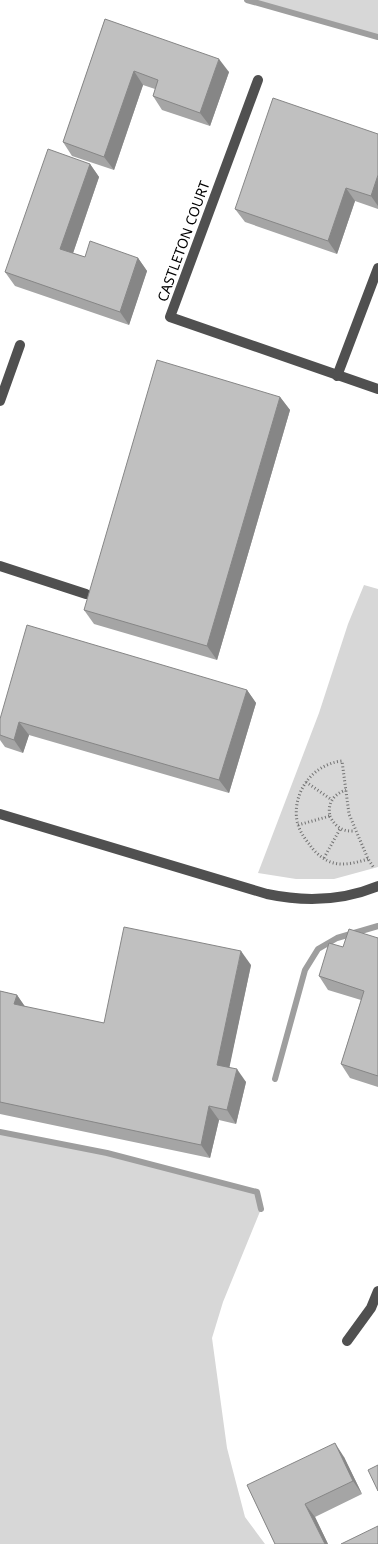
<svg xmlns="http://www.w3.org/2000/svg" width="378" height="1544" viewBox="0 0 378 1544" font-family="'Noto Sans',sans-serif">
	<rect width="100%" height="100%" fill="#fff"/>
	<g fill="#d7d7d7">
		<path d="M247 0H378V37Z"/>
		<path d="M364 585 378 589V867L334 879H296L258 873 319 713 348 624Z"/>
		<path d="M0 1132 107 1153 257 1192 261 1209 223 1302 212 1338 227 1448 245 1517 265 1544H0Z"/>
	</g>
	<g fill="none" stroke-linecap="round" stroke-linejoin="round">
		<g stroke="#9e9e9e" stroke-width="6">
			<path d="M247 0 378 37"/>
			<path d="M275 1079 305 970 318 949 337 938 378 926"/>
			<path d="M0 1132 107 1153 257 1192 261 1209"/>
		</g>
		<g stroke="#727272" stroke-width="3" stroke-dasharray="1 2.5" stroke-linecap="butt">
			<path d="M306 782 332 800"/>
			<path d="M330 816C335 827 343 832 355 831"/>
			<path d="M298 825 330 816C327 803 334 794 346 790"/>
			<path d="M324 858 340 829"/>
			<path d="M368 859C358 862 345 866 334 863 325 861 315 853 310 845 304 838 299 830 297 821 292 792 313 764 342 761L349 814 368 859 374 868"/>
		</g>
		<g stroke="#505050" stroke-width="10">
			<path d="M258 80 170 317 378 389"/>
			<path d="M337 376 378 268"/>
			<path d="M0 401 20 345"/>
			<path d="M0 566 86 594"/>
			<path d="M0 814 267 894C305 902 342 901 378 886"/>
			<path d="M347 1341 371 1308 378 1291"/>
		</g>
	</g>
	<g fill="#a5a5a5">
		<path d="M105 19 229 72 210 126 162 110 153 96 155 89 143 85 114 170 72 156 63 142Z"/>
		<path d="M378 134V209L355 201 337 254 245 222 235 209Z"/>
		<path d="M90 164 99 177 73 253 85 257 138 258 147 271 129 325 15 286 5 272Z"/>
		<path d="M280 397 290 410 217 660 94 624 84 610Z"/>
		<path d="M247 690 256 703 229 793 29 735 23 753 5 747 0 740V719Z"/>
		<path d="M378 938V1087L350 1078 341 1064 361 1000 328 990 319 976 343 947Z"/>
		<path d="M251 965 229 1067 246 1082 236 1124 219 1120 210 1158 0 1114V991L17 995 25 1007 104 1023Z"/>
		<path d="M344 1457 362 1494 315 1517 328 1544H275L247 1485Z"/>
	</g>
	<g fill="#868686">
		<path d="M219 59 229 72 210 126 200 113Z"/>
		<path d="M134 71 143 85 114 170 104 157Z"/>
		<path d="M90 164 99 177 70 262 60 249Z"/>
		<path d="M378 175V206L371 196Z"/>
		<path d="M346 188 355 201 337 254 328 241Z"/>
		<path d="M138 258 147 271 129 325 120 312Z"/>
		<path d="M280 397 290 410 217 660 207 646Z"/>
		<path d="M247 690 256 703 229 793 219 780Z"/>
		<path d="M19 722 29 735 23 753 14 740Z"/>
		<path d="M241 951 251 965 227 1079 217 1065Z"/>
		<path d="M17 995 26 1008 14 1004Z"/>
		<path d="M237 1069 246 1082 236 1124 227 1110Z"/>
		<path d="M209 1106 219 1120 210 1158 201 1145Z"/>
		<path d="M335 1443 344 1457 362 1494 353 1481Z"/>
		<path d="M305 1504 315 1517 328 1544H325Z"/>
	</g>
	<g fill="#c0c0c0" stroke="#868686">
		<path d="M105 19 219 59 200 113 153 96 158 80 134 71 104 157 63 142Z"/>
		<path d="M273 98 378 134V175L371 196 346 188 328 241 235 209Z"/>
		<path d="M48 149 90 164 60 249 85 257 90 241 138 258 120 312 5 272Z"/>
		<path d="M157 360 280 397 207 646 84 610Z"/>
		<path d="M27 625 247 690 219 780 19 722 14 740 0 735V719Z"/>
		<path d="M124 927 241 951 217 1065 237 1069 227 1110 209 1106 201 1145 0 1102V991L17 995 14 1004 104 1023Z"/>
		<path d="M349 929 378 938V1076L341 1064 364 991 319 976 329 943 343 947Z"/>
		<path d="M335 1443 353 1481 305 1504 325 1544H275L247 1485Z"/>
		<path d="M378 1465V1491L368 1470Z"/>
		<path d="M378 1526V1544H341Z"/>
	</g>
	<g text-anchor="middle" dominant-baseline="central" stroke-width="4.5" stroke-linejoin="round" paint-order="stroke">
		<g font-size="14" fill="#000" stroke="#fff">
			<text transform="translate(183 241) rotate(-70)">CASTLETON COURT</text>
		</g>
	</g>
</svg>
